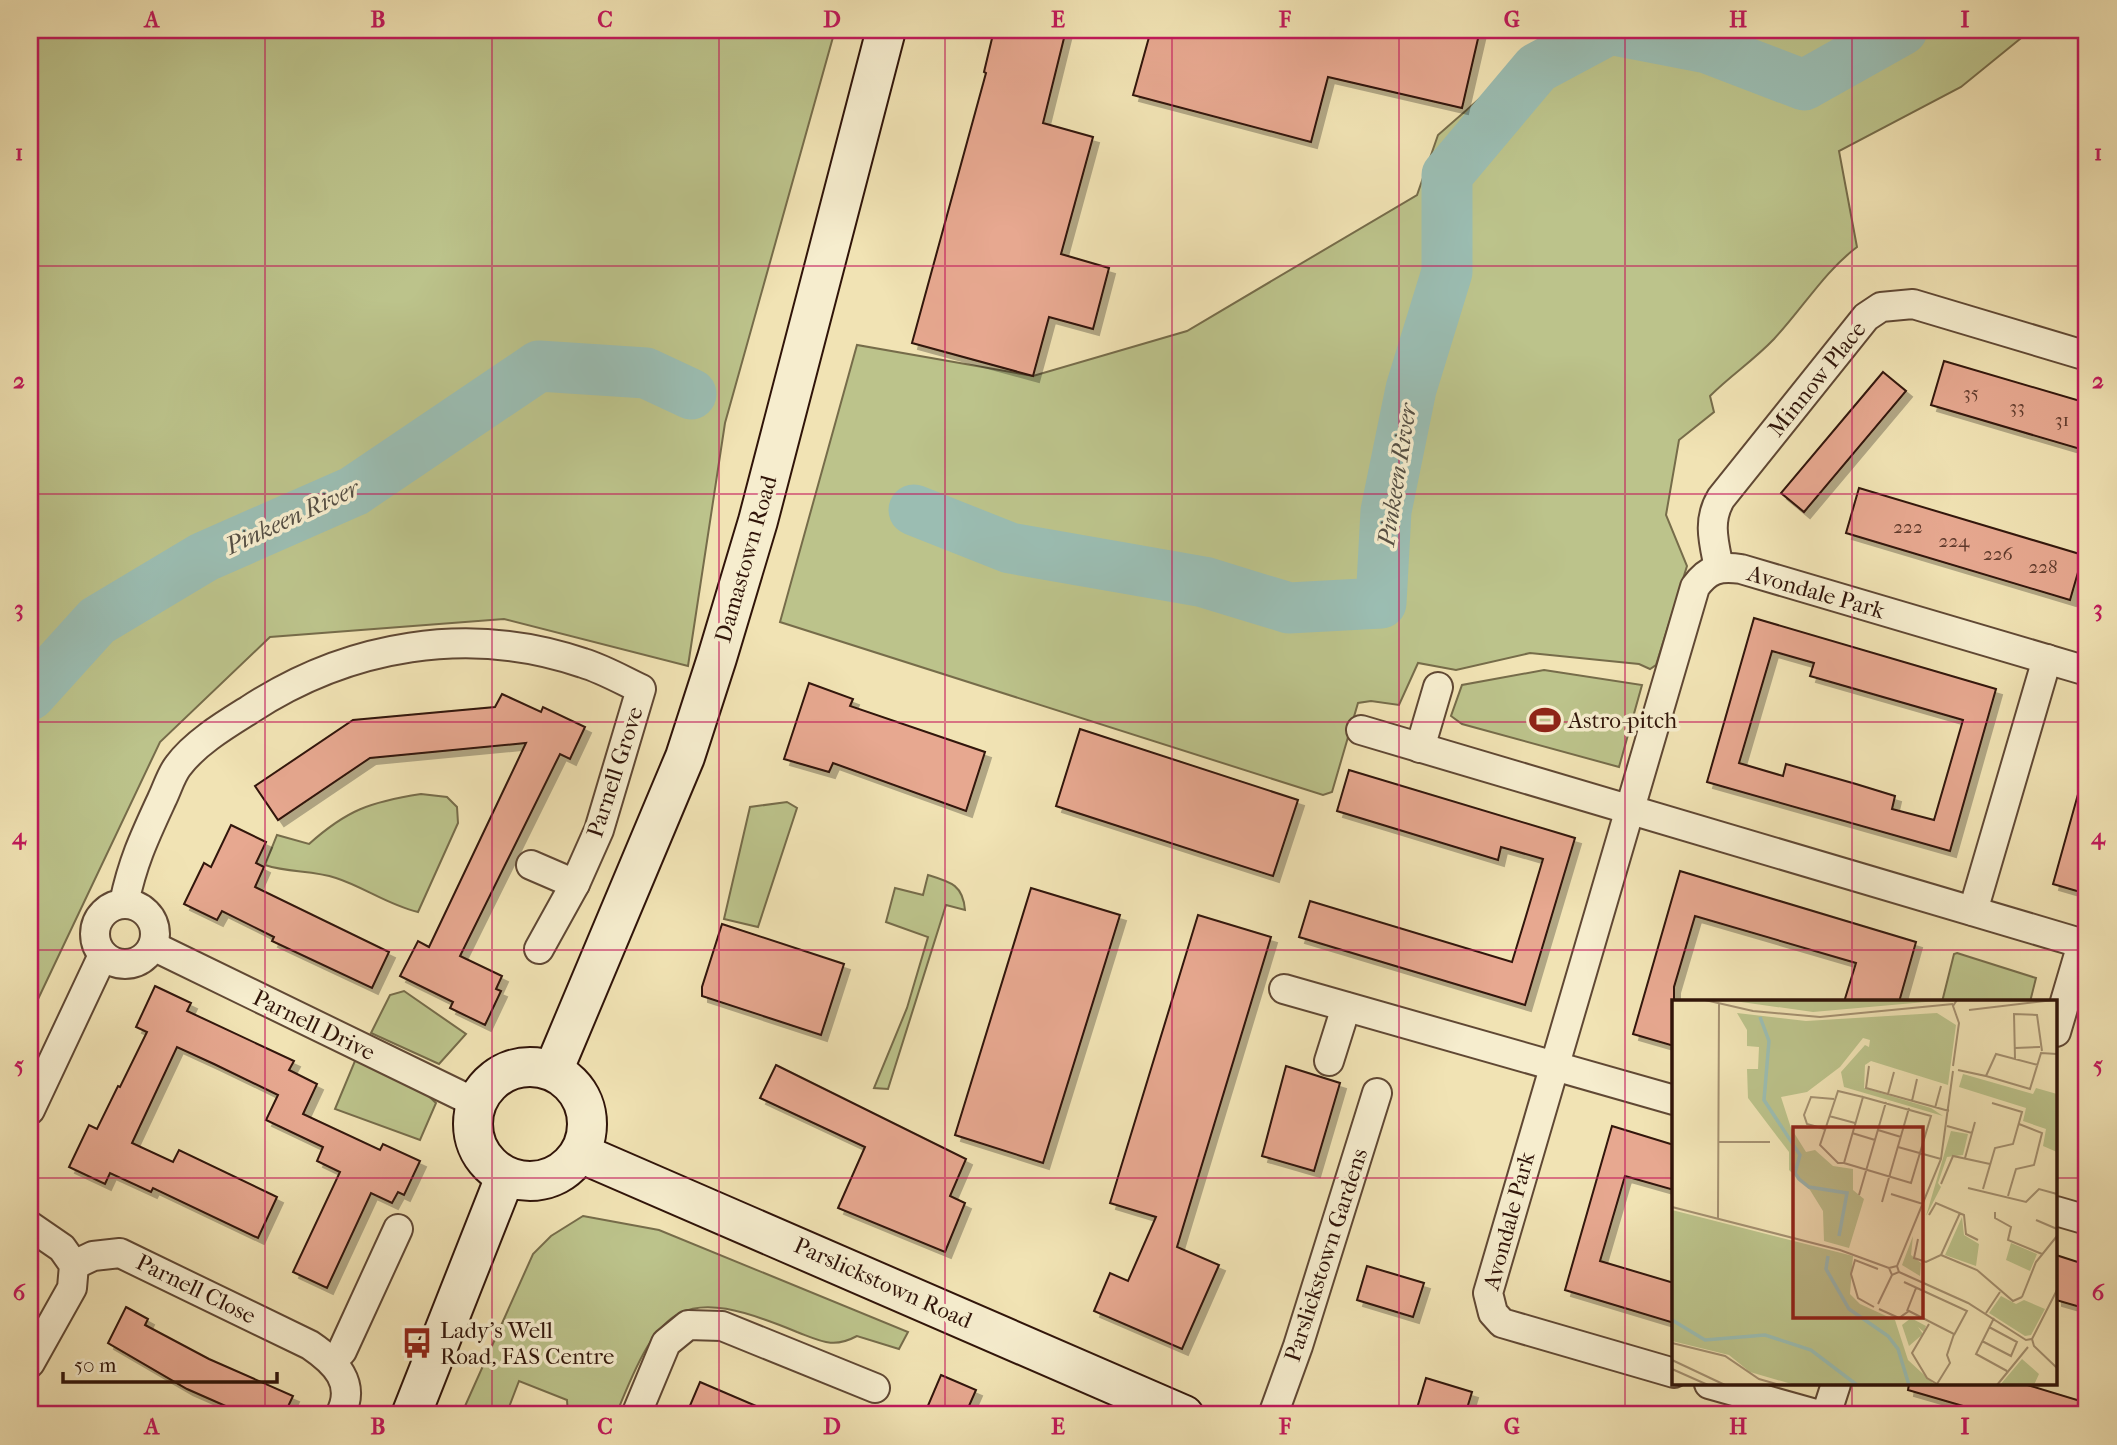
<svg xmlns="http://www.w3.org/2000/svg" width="2117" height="1445" viewBox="0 0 2117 1445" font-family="'IM FELL French Canon',serif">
	<defs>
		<filter id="shadow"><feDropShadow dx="6" dy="6" stdDeviation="0" flood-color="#0004"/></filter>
	</defs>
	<rect width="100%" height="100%" fill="#f1e3b4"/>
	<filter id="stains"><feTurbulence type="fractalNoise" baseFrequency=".00286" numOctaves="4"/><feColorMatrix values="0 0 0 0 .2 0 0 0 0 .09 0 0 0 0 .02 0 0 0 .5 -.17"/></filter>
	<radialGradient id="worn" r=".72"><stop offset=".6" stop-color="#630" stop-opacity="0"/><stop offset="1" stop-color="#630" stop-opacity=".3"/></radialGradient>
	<g fill="#bcc38b" stroke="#766c4a" stroke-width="2">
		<path d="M30 30H835L725 423 688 666 504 619 270 637 160 742 30 1016Z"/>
		<path d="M1558 30H2031L1961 87 1839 151 1857 247C1824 272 1803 308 1774 339 1753 361 1731 375 1710 396L1714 412 1679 440 1666 515 1687 566 1656 665 1650 669 1639 664 1530 653 1456 670 1418 663 1399 705 1371 701 1358 703 1332 792 1323 795 780 622 857 345 1033 376 1187 331 1417 195 1438 135Z"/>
		<path d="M1544 670 1642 685 1619 767 1462 724 1451 716 1462 685Z"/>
		<path d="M421 794 447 797 457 807 458 823 418 912C388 905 364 887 336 878 312 870 289 873 265 865L277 835 309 844C347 810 370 802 421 794Z"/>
		<path d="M787 802 797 808 758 927 724 919 750 807Z"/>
		<path d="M928 875C951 882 963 885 965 910L946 905 888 1089 874 1088 907 1008 928 937 886 922 895 888 923 895Z"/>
		<path d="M1957 953 2036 978 2030 1002H1942L1954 954Z"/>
		<path d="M404 991 466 1034 439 1064 371 1033 390 995Z"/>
		<path d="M357 1056 419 1087 436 1103 420 1140 335 1109Z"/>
		<path d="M583 1216 659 1230 908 1332 899 1349 857 1336C833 1349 821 1341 797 1332 681 1284 661 1302 616 1415H568L567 1400 519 1381 506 1415H461L533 1254 551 1236Z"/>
	</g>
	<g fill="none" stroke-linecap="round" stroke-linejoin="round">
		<g stroke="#9bbdb2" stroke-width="51">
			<path d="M1614 30 1707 48 1804 85 1902 30"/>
			<path d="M914 510 1010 548 1204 582 1289 608 1381 603 1386 511 1411 389 1447 272V175L1537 68 1608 30"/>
			<path d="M30 695 97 621 204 557 354 491 539 366 646 373 691 394"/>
		</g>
	</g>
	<g fill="#e7a890" stroke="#301409" stroke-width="2" fill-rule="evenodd" filter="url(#shadow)">
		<path d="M994 30H1066L1043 123 1093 137 1061 254 1109 268 1093 329 1049 317 1033 376 912 343 986 73 984 72Z"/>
		<path d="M1151 30H1480L1462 108 1328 77 1311 142 1133 95Z"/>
		<path d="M1944 361 2087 403V451L1931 405Z"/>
		<path d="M1883 372 1906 391 1804 512 1781 493Z"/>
		<path d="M1859 488 2083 555 2070 600 1846 533Z"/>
		<path d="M1754 618 1996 689 1950 851 1707 782ZM1772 651 1814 663 1810 676 1963 720 1934 820 1892 809 1895 796 1856 784 1786 764 1783 776 1739 763Z"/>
		<path d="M809 683 853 699 850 706 985 752 966 811 833 763 829 772 784 759Z"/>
		<path d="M502 694 541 712 543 707 585 727 570 759 560 754 460 956 502 976 496 989 501 991 485 1025 450 1008 453 1002 400 976 418 941 429 947 526 743 370 758 278 820 255 786 353 720 495 707Z"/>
		<path d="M1080 729 1298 800 1273 876 1056 806Z"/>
		<path d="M1349 770 1575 838 1525 1005 1299 937 1310 901 1512 962 1526 916 1543 859 1501 847 1498 860 1337 811Z"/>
		<path d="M2080 787 2087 788V894L2053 884Z"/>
		<path d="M231 825 266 842 256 863 264 867 255 887 389 952 372 988 272 941 274 937 222 911 217 920 184 904 204 863 211 867Z"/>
		<path d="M1680 871 1916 942 1899 1002H1844L1856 963 1695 916 1674 987V1046L1633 1034Z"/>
		<path d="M1031 888 1120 915 1043 1163 955 1135Z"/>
		<path d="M1198 915 1271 937 1177 1247 1219 1265 1182 1349 1094 1311 1110 1273 1128 1281 1156 1217 1110 1203Z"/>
		<path d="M722 924 844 964 821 1035 702 996V987Z"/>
		<path d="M155 986 191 1003 187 1011 294 1061 289 1070 317 1084 303 1114 380 1150 383 1144 420 1161 404 1195 398 1192 392 1203 371 1193 327 1288 293 1272 340 1172 317 1161 323 1147 266 1120 278 1095 214 1064 177 1047 132 1143 173 1162 179 1150 277 1197 258 1238 153 1188 151 1192 110 1173 105 1184 69 1167 89 1125 97 1129 118 1086 120 1087 147 1032 136 1027Z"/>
		<path d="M776 1065 966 1159 950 1196 965 1203 945 1252 838 1208 865 1147 760 1098Z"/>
		<path d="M1286 1066 1340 1083 1314 1171 1262 1156Z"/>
		<path d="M1612 1126 1674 1145V1190L1625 1176 1600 1261 1674 1283V1323L1565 1290Z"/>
		<path d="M2056 1255 2087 1265V1309L2056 1300Z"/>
		<path d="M1367 1266 1424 1283 1413 1317 1357 1300Z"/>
		<path d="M126 1307 148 1319 145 1325 209 1359 293 1396 284 1415H246L187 1389 108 1343Z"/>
		<path d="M941 1375 976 1390 965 1415H924Z"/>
		<path d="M1426 1378 1472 1392 1465 1415H1415Z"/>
		<path d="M700 1382 777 1415H686Z"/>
		<path d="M1909 1384H2024L2087 1403V1415H1994L1908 1390Z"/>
	</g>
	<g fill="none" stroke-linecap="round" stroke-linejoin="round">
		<defs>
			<g id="street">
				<path d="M1719 568C1714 543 1707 521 1721 498L1866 317 1881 307 1913 304 2087 356"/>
				<path d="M1361 730 2087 945"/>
				<path d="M1420 748 1438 687"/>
				<path d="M531 865 575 884"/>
				<path d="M124 903C133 861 144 838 162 799 167 789 171 775 178 766 195 743 225 725 249 710 348 645 469 624 583 663 603 669 622 680 641 689L599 830 575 884 539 949"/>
				<circle cx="125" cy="934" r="30"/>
				<path d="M1973 911 2047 659"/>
				<path d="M153 946 476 1103"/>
				<path d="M1284 989 1674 1100"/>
				<path d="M2056 1032 2082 944"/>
				<path d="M1329 1061 1346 1007"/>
				<path d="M30 1110 103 955"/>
				<path d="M2056 1211 2087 1220"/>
				<path d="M30 1226 62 1248 74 1265 72 1288 30 1363"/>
				<path d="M74 1265 93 1256 120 1253 310 1345C335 1362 357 1383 340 1415"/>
				<path d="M333 1360 342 1351 398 1229"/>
				<path d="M1674 1373 1502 1323 1493 1313 1488 1293 1695 587C1708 569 1719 566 1741 569L2087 671"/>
				<path d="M1709 1384 1819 1415"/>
				<path d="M636 1415 666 1343 688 1325 722 1326 875 1388"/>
				<path d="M1273 1415 1298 1346 1377 1093"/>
				<path d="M1826 1415 1836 1384"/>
			</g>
			<g id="secondary">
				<circle cx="530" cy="1124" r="57"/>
				<path d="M553 1071 685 757 717 658 758 521 886 30"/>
				<path d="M580 1153 1184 1415"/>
				<path d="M411 1415 505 1177"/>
			</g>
		</defs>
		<use href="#street" stroke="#604834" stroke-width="32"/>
		<use href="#secondary" stroke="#301409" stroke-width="42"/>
		<use href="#street" stroke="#f6edce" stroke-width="28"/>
		<use href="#secondary" stroke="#f6edce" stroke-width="38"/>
	</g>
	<path fill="none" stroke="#c2185b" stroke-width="2" stroke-opacity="0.55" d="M265 30V1415M492 30V1415M719 30V1415M945 30V1415M1172 30V1415M1399 30V1415M1625 30V1415M1852 30V1002M30 266H2087M30 494H2087M30 722H2087M30 950H2087M30 1178H1674M2056 1178H2087M1852 1384V1415"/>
	<defs>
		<symbol id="stadium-bare" viewBox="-9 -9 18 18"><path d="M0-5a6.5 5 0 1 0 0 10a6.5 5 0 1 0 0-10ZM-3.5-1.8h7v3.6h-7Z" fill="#8f2418" stroke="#f6edce" stroke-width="2.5" paint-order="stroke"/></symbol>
		<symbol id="bus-bare" viewBox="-9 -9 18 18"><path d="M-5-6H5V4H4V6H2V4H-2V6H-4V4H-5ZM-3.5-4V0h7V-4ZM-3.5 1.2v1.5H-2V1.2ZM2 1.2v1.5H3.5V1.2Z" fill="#8f2418" stroke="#f6edce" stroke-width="2.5" paint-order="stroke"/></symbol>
	</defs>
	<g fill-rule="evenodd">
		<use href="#stadium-bare" x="1523" y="698" width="44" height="44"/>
		<use href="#bus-bare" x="395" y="1321" width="44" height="44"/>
	</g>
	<g text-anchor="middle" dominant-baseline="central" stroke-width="7" stroke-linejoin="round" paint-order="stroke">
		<g font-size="19" fill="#5e392b">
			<text x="1971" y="393">35</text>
			<text x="2017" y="407">33</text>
			<text x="2062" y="420">31</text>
			<text x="1908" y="527">222</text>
			<text x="1954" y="541">224</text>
			<text x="1998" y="554">226</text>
			<text x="2043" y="567">228</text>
		</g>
		<g font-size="23" fill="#301409" stroke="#f6edce">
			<text transform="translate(1817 379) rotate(-51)">Minnow Place</text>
			<text transform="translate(746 559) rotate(-74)">Damastown Road</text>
			<text transform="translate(1816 592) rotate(16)">Avondale Park</text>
			<text transform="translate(615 772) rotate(-72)">Parnell Grove</text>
			<text transform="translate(314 1025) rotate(26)">Parnell Drive</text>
			<text transform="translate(1509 1221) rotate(-75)">Avondale Park</text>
			<text transform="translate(1326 1255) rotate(-72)">Parslickstown Gardens</text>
			<text transform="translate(883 1283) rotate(24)">Parslickstown Road</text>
			<text transform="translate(196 1289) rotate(26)">Parnell Close</text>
		</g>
		<g font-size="23" fill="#301409" stroke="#f6edce" text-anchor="start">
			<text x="1568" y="720">Astro-pitch</text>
			<text x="440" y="1330">Lady’s Well<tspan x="440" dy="26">Road, FAS Centre</tspan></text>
		</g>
		<g font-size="24" font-style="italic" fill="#554f44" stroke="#f6edce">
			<text transform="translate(1397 475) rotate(-81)">Pinkeen River</text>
			<text transform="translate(292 517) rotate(-25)">Pinkeen River</text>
		</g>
	</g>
	<g transform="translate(1672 1000)">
		<rect width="385" height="385" fill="#f1e3b4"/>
		<path d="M55 0H276L141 12ZM65 13 134 21 265 13 284 25 276 85 199 61 193 65 192 88 259 108 271 116 172 87 169 72 193 45 197 47 198 40 191 38 168 67 135 92 109 97 119 128 134 152 143 150 161 166 181 169V190L192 199 177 248 152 241 151 211 138 190 117 170V152L76 98 75 69H86L87 47 75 46V30ZM291 74 361 94 364 88 385 94V152L371 146 374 129 351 121 354 108 287 87ZM279 131 296 134 291 155 275 157 266 183 269 187 254 216ZM0 210 181 256 178 294 188 304 223 320 236 360 263 385H123L78 372 57 355 0 341ZM290 217 292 235 307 244 304 266 273 255ZM241 236 239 255 249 263 248 276 230 265ZM339 243 365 254 358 271 334 260ZM329 296 344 304 352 300 373 309 359 335 353 336 317 313ZM239 318 254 326 252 332 246 327 251 334 237 346 230 325ZM350 359 367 374 362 385H328Z" fill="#bcc38b"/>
		<path fill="none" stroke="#9bbdb2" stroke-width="3.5" d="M88 17 97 41 92 100 128 155 123 173 127 179 137 187 175 193 167 236M156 256 154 269 177 309 216 336 226 349 237 385M0 320 33 340 93 335 139 350 185 385"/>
		<path fill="none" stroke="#a49070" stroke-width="2" d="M33 0 81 11 148 17 281 4M297 10 382 0M343 48 368 47M343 59 342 14 365 15 370 51M197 66 194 88 277 111M281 66 287 23 281 6 285 0M286 70 314 76 324 54 366 65M314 76 358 89 369 53 385 54M216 94 222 72M191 97 259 116 239 183 172 163ZM240 101 245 79M263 108 269 86M157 116 183 123M275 126 300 133M153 129 135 124 132 115 139 97 162 99M206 130 229 137M180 133 203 140M47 142H98M226 147 269 159M293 158 303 122M172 163H166L148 145 166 91 191 97M269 184 281 156 318 164M296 188 354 202 367 189 385 194M311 189 323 148 341 144 350 112 320 103M219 194 251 204M187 195 214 102M336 196 344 169 362 165 370 133 347 124M210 202 237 108M0 207 168 250 217 268M323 212V218L339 227 336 240 370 254M257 215 264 203 292 215 294 234 306 240M46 218 47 4M364 220 385 229M246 239 242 258 254 262 269 255 288 213M269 255 305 270 341 301 350 297M225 266 217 268 220 275 227 272 225 266 269 159 281 71M227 272 296 303 354 340 360 339 362 346 385 368M232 282 295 311 282 335M350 297 364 262 385 236M206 304 220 275M202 307 186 298 179 274 183 260 206 269M207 309 227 318 237 311 282 334 275 355 278 363 265 384M235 311 244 288M314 313 328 292M322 318 304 354 335 371M257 324 240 353 255 378 265 384M360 339 385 290M310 341 339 356 345 342 317 327M0 343 53 356 87 379 108 385M0 360 53 385M0 369 36 385M325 385 356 347"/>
		<path fill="#8f2418" fill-opacity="0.15" stroke="#8f2418" stroke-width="3.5" d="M121 127H251V318H121Z"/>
		<rect width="385" height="385" fill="none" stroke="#301409" stroke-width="3.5"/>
	</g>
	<rect width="2117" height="1445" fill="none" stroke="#f1e3b4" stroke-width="77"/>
	<path d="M63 1372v10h214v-10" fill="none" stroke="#301409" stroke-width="3.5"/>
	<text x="74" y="1372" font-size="21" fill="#301409" stroke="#f6edce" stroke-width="5" paint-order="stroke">50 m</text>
	<rect x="38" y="38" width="2040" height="1368" fill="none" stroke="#c2185b" stroke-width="2.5"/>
	<g font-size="23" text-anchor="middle" font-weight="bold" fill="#c2185b">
		<text x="152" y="27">A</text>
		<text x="378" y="27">B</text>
		<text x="605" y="27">C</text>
		<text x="832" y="27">D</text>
		<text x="1058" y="27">E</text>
		<text x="1285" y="27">F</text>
		<text x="1512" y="27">G</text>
		<text x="1738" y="27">H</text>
		<text x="1965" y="27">I</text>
		<text x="19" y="160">1</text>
		<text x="2098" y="160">1</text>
		<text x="19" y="388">2</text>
		<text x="2098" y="388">2</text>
		<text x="19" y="616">3</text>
		<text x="2098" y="616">3</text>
		<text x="19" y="844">4</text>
		<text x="2098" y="844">4</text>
		<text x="19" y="1072">5</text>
		<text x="2098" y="1072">5</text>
		<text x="19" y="1300">6</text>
		<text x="2098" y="1300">6</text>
		<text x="152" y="1434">A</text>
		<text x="378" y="1434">B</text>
		<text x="605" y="1434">C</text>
		<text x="832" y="1434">D</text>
		<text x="1058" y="1434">E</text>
		<text x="1285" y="1434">F</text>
		<text x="1512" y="1434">G</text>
		<text x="1738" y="1434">H</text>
		<text x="1965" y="1434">I</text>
	</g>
	<rect width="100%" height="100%" filter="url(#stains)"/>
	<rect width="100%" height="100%" fill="url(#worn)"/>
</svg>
